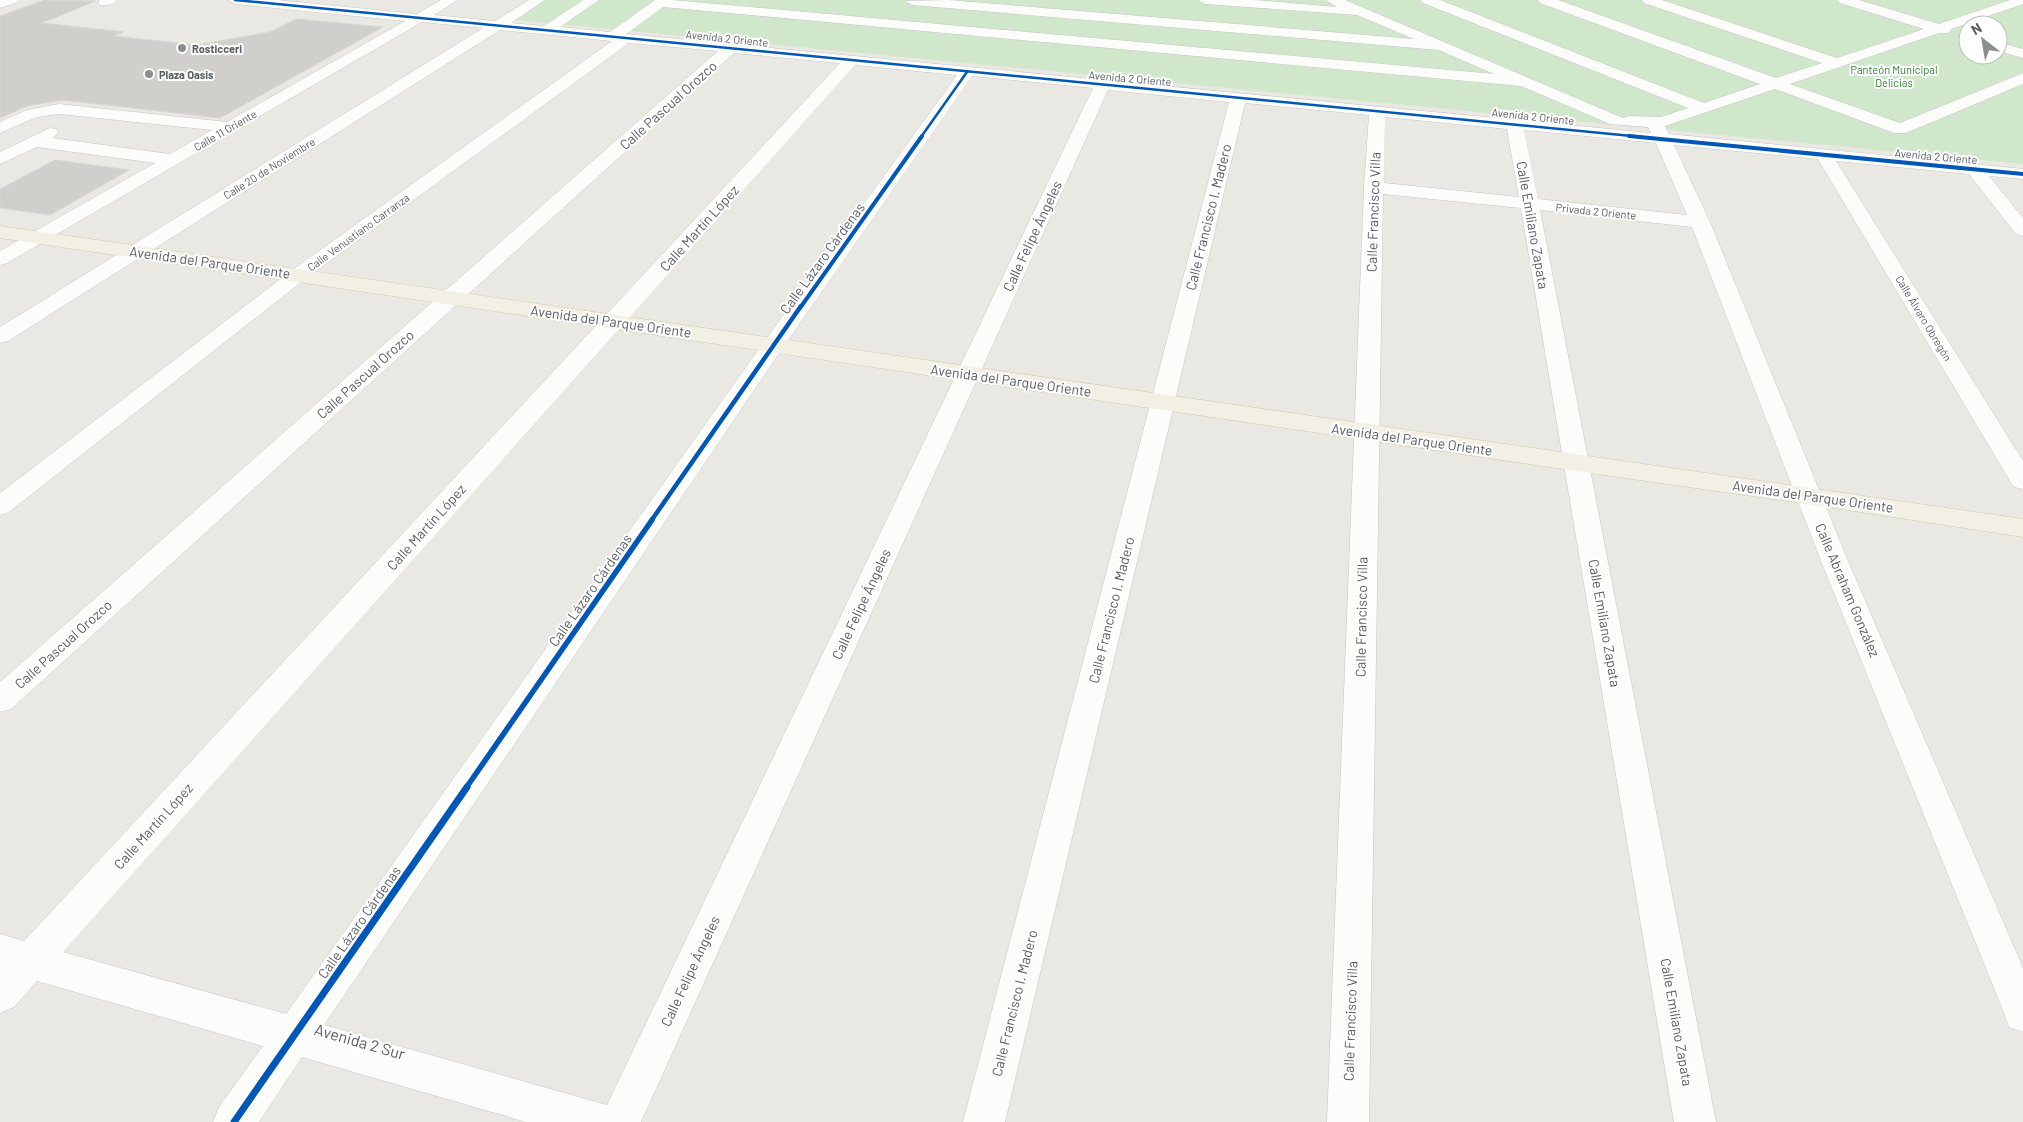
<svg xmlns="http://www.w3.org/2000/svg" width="2023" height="1122" viewBox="0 0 2023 1122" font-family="Barlow,sans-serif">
	<rect width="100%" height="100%" fill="#eae8e2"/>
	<path fill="#d1e7cc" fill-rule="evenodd" d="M545 0H2023V164L515 20ZM1968 25H1998V55H1968Z"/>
	<g fill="#d0cfcc" stroke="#d9d6d2">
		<path d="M45 0 95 1 42 23 124 32 114 36 197 45 270 32 296 19 383 27 220 118 62 100 27 106 0 118V16Z"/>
		<path d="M55 160 129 170 50 215 0 208V189Z"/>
	</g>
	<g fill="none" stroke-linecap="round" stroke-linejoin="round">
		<defs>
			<g id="minor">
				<path d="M0 0H18L16 3 0 8Z"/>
				<path d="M100 0H117C113 5 106 6 100 5L98 2Z"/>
				<path d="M228 0H277L417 14 441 0H458L434 15 495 21 529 0H545L511 23 544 26 583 0H599L560 27 610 32 655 0H672L1494 74 1439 50 912 5 905 1 948 0 1414 39 1357 15 1205 4 1198 0H1255L1337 7 1326 0H1345L1623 118 1629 116 1661 117 1688 108 1423 3 1421 0H1440L1704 103 1760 84 1540 3 1538 0H1558L1776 78 1822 63 1644 3 1642 0H1662L1837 58 1924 29 1840 3 1838 0H1859L1939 24 2010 0H2023V4L1951 29 1949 33H1939L1790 84 1900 123 2023 73V84L1906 133H1894L1775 89 1665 126 1669 134 2023 169V179L1989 176 2023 218V236L2016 234 1969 174 1836 161 2023 461V489L2014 487 2010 481 1818 159 1674 145 1710 222 1848 561 2023 968V1032L2009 1027 2004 1013 1821 561 1692 227 1540 210 1716 1122H1674L1521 208 1383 194 1369 1122H1327L1364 187 1369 115 1245 103 1005 1122H963L1229 102 1108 90 641 1122H526L302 1057 259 1122H213L219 1107 263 1046 37 981 14 1007 0 1013V934L24 941 840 63 734 53 11 709 0 712V682L718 51 629 43 305 279 9 512 0 515V493L291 271 612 41 500 30 8 341 0 343V327L483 28 422 22 7 263 0 265V251L155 163 37 147 0 164V152L50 128 56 129 58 133 52 138 170 154 212 130 59 114 37 117 0 133V122L27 110 59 104 227 122 405 21 235 4ZM663 7 1521 86 1610 124 1648 127 1651 133 626 34ZM855 65 957 75 766 339 286 1014 63 952ZM972 76 1093 88 607 1105 324 1025 784 346ZM1385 117 1507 129 1519 197 1384 183ZM1524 130 1656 143 1687 215 1538 199Z"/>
				<path d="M1998 42 2023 49V58L1998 51Z"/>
			</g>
			<path id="major" d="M0 226 2023 519V537L1808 504 1576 471 0 238Z"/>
		</defs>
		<use href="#minor" stroke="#c6c6c5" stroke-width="1"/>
		<use href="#major" stroke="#d3c8ae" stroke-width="1"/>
		<use href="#minor" fill="#fcfcfb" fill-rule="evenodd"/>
		<use href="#major" fill="#f2efe5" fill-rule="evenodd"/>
		<defs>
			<g id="cycleway-far4">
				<path d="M235 0 1642 137"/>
				<path d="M921 137 967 72"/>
			</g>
			<g id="cycleway-far3">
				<path d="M1629 136 2023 174"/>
				<path d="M800 308 922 136"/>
			</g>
			<path id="cycleway-far2" d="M651 521 801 306"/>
			<path id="cycleway-far1" d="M466 788 652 520"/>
			<path id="cycleway" d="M234 1122 467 787"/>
		</defs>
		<use href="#cycleway-far4" stroke="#fff" stroke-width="4.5"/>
		<use href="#cycleway-far3" stroke="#fff" stroke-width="5.5"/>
		<use href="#cycleway-far2" stroke="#fff" stroke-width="7"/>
		<use href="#cycleway-far1" stroke="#fff" stroke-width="9"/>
		<use href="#cycleway" stroke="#fff" stroke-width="10"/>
		<use href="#cycleway-far4" stroke="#0057b8" stroke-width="2.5"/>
		<use href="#cycleway-far3" stroke="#0057b8" stroke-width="4"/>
		<use href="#cycleway-far2" stroke="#0057b8" stroke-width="4.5"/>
		<use href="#cycleway-far1" stroke="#0057b8" stroke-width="5.5"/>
		<use href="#cycleway" stroke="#0057b8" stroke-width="7"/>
	</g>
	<g fill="#8b8e8f" stroke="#fff" stroke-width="2">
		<circle cx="182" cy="48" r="5"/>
		<circle cx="149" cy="74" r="5"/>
	</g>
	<g text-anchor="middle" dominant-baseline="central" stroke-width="4" stroke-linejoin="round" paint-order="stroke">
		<g font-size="11" fill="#585d62" stroke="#fff">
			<text transform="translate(727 38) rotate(6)">Avenida 2 Oriente</text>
			<text transform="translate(1130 78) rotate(5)">Avenida 2 Oriente</text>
			<text transform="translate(1533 116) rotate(6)">Avenida 2 Oriente</text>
			<text transform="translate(225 130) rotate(-30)">Calle 11 Oriente</text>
			<text transform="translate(1936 156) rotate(5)">Avenida 2 Oriente</text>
			<text transform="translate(269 168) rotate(-32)">Calle 20 de Noviembre</text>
			<text transform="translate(1596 211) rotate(6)">Privada 2 Oriente</text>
			<text transform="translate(358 232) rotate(-36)">Calle Venustiano Carranza</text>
			<text transform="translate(1924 318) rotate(59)">Calle Álvaro Obregón</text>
		</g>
		<g font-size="11" font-weight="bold" fill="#585d62" stroke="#fff" text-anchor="start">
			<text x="192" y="48">Rosticceri</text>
			<text x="159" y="74">Plaza Oasis</text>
		</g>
		<g font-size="11" fill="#2f832e" stroke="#fff">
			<text x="1894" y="69">Panteón Municipal<tspan x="1894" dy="13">Delicias</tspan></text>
		</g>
		<g font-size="14" fill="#585d62" stroke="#fff">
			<text transform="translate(668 105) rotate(-42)">Calle Pascual Orozco</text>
			<text transform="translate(1373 212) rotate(-88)">Calle Francisco Villa</text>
			<text transform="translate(1208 217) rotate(-76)">Calle Francisco I. Madero</text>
			<text transform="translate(1533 225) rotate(80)">Calle Emiliano Zapata</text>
			<text transform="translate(699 228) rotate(-48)">Calle Martín López</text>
			<text transform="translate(1032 236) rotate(-65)">Calle Felipe Ángeles</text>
			<text transform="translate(822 258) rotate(-54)">Calle Lázaro Cárdenas</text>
			<text transform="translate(210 262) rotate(8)">Avenida del Parque Oriente</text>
			<text transform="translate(611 321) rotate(8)">Avenida del Parque Oriente</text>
			<text transform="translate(365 374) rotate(-42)">Calle Pascual Orozco</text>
			<text transform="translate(1011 380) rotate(8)">Avenida del Parque Oriente</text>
			<text transform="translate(1412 439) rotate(8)">Avenida del Parque Oriente</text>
			<text transform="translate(1813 496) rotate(8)">Avenida del Parque Oriente</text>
			<text transform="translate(426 527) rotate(-48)">Calle Martín López</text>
			<text transform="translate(590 590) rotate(-55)">Calle Lázaro Cárdenas</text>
			<text transform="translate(1848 590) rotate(67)">Calle Abraham González</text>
			<text transform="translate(861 604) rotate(-65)">Calle Felipe Ángeles</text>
			<text transform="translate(1111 610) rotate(-76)">Calle Francisco I. Madero</text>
			<text transform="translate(1361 617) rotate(-89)">Calle Francisco Villa</text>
			<text transform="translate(1605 623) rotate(80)">Calle Emiliano Zapata</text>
			<text transform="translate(63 644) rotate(-42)">Calle Pascual Orozco</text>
			<text transform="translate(153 826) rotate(-48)">Calle Martín López</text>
			<text transform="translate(359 922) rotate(-55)">Calle Lázaro Cárdenas</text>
			<text transform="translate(690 971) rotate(-65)">Calle Felipe Ángeles</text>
			<text transform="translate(1014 1003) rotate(-76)">Calle Francisco I. Madero</text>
			<text transform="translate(1350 1021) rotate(-88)">Calle Francisco Villa</text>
			<text transform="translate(1677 1022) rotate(80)">Calle Emiliano Zapata</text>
		</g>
		<g font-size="16" fill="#585d62" stroke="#fff">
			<text transform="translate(360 1041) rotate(16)">Avenida 2 Sur</text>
		</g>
	</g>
	<g transform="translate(1983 40) rotate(329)"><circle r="24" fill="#ffffff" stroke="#bcbec0"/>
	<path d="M0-4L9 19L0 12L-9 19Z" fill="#8b8e8f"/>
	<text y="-8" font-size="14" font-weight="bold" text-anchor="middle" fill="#585d62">N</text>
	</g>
</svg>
